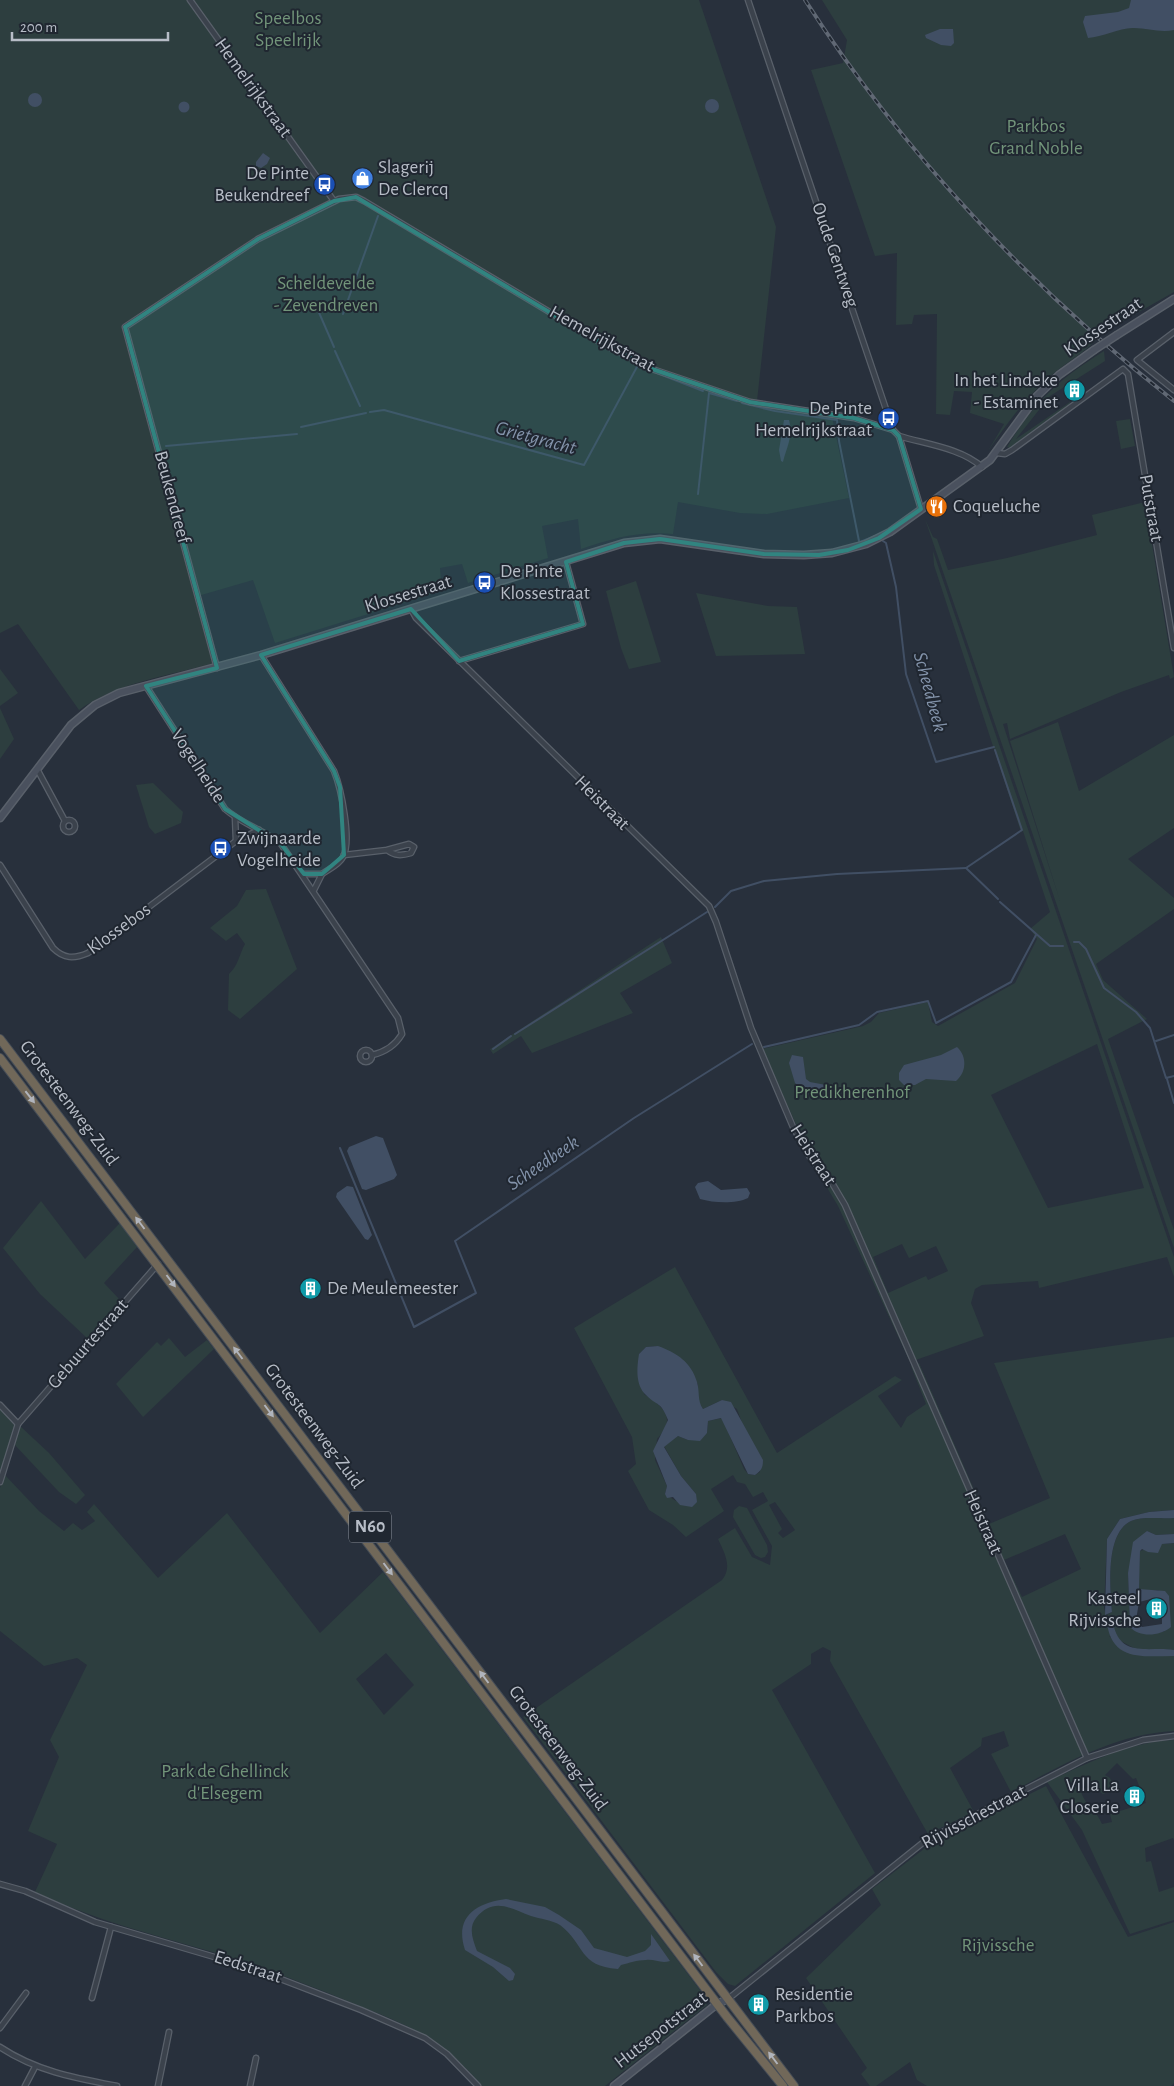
<svg xmlns="http://www.w3.org/2000/svg" width="1174" height="2086" viewBox="0 0 1174 2086" font-family="'Alegreya Sans',sans-serif">
	<rect width="100%" height="100%" fill="#28303c"/>
	<g fill="#2d3e3f" fill-rule="evenodd">
		<path d="M0 0H699L776 227 757 401 831 412 849 498 767 514 740 513 678 502 673 534C637 531 615 538 581 549L578 519 542 526 548 558 468 583 462 564 440 568 442 591 275 643 253 580 198 596 214 663C168 676 118 682 79 710L18 624 0 633Z"/>
		<path d="M822 0H1174V292L1102 333C1087 353 1062 364 1044 382 1022 402 1005 427 988 451L1004 424 970 413 972 392 954 391 950 415 936 414 937 314 914 315 912 324 896 325 897 253 875 256 811 70 843 63 847 40Z"/>
		<path d="M1104 351 1105 361 1050 396 1016 439 1070 402 1071 404 1010 448 1007 447C1035 401 1058 380 1104 351Z"/>
		<path d="M1130 419 1135 446 1121 449 1116 421Z"/>
		<path d="M1145 502 1174 677 1170 679 1169 675 1121 692 1010 739 1007 723 1003 724 1060 901 1010 741 1058 722 1079 791 1174 735V828L1128 859 1174 898V909L1096 964 1103 980 1147 1019 1108 1039 1174 1230V1248L925 519 933 537 937 539 948 570 1007 558 1097 535 1092 515Z"/>
		<path d="M933 551 1174 1257V1277L1167 1257 1039 1288 1038 1281 982 1285 975 1289 971 1303 984 1336 910 1362 838 1206 819 1174 826 1169 799 1131 762 1049 863 1026 871 1022 879 1013 928 1002 932 1022 938 1026 1015 983 1037 939 1030 929 1050 912 1023 831 1021 832 934 565ZM1097 1044 1144 1188 1048 1208 991 1095ZM902 1244 909 1258 936 1246 948 1271 928 1280 926 1276 888 1293 873 1257Z"/>
		<path d="M636 581 661 662 629 669 621 648 606 591Z"/>
		<path d="M696 593 768 606 797 607 805 654 716 656Z"/>
		<path d="M0 669 18 693 0 706Z"/>
		<path d="M0 708 14 739 0 759Z"/>
		<path d="M153 783 183 812 181 823 155 834 149 827 136 785Z"/>
		<path d="M266 889 297 969 240 1019 228 1010 229 974C238 966 239 955 245 944L237 933 226 941 210 928 237 906 246 890Z"/>
		<path d="M661 937 672 963 620 993 633 1013 532 1053 521 1036 493 1054 490 1049Z"/>
		<path d="M41 1201 85 1259 120 1223 137 1247 104 1283 120 1300 87 1338 40 1294 3 1248Z"/>
		<path d="M675 1267 777 1453 895 1376 902 1380 878 1396 901 1428 907 1417 926 1404 911 1366 919 1363 989 1524 1050 1498 994 1363 1174 1337V1510L1149 1512 1120 1519 1107 1539 1104 1608 1106 1615 1112 1612C1110 1588 1105 1533 1131 1521 1142 1516 1162 1519 1174 1518V1534L1156 1535 1147 1531 1128 1573 1130 1627 1164 1632 1169 1597 1158 1590 1142 1591 1138 1589 1140 1551 1162 1544 1174 1543V1650C1162 1648 1150 1652 1138 1649 1126 1646 1120 1638 1109 1636L1132 1654 1174 1656V1731C1113 1734 1063 1765 1011 1792L991 1754 1009 1746 1004 1731 982 1738 981 1746 950 1768 974 1812 928 1834 830 1661 831 1651 823 1647 811 1654V1664L772 1690 875 1873 735 1986 728 1984 716 1972 523 1717 722 1580C733 1567 724 1552 718 1539L735 1528 752 1557 770 1565 772 1546 752 1510 768 1501 763 1492 753 1497 745 1484 737 1482 733 1475 711 1489 724 1511 686 1537 673 1525 649 1510 628 1471 636 1464 632 1437 574 1328ZM658 1346 698 1384V1401L703 1409 722 1400 737 1409 760 1472 755 1475 748 1474 744 1469 722 1418 708 1421 707 1433 688 1440 678 1436 664 1446 681 1476 696 1494 676 1501 665 1494 667 1486 655 1460 657 1439C677 1418 664 1407 644 1394L639 1354 646 1347ZM775 1502 795 1530 783 1538 778 1533 782 1529 769 1505ZM1065 1534 1081 1569 1022 1597 1004 1560Z"/>
		<path d="M169 1338 185 1357 207 1340 214 1349 143 1417 116 1384 157 1342 161 1346Z"/>
		<path d="M0 1409 15 1426 0 1475Z"/>
		<path d="M20 1426 49 1453 85 1495 76 1504 59 1492 14 1444Z"/>
		<path d="M4 1474 39 1511 64 1531 73 1523 82 1530 95 1521 87 1512 94 1504 158 1578 227 1513 320 1633 383 1572 703 1994 707 2005 605 2086H482C441 2037 407 2025 350 2002 309 1985 268 1969 226 1956 159 1936 99 1922 35 1892L57 1844 28 1831 59 1757 50 1740 87 1665 77 1658 44 1666 0 1631V1488ZM386 1653 414 1685 384 1715 356 1679Z"/>
		<path d="M739 1506 747 1508 767 1545 768 1552 765 1557 761 1558 755 1555 733 1517 734 1510Z"/>
		<path d="M1174 1740V1840L1173 1838 1145 1848 1146 1862 1151 1861 1159 1892 1174 1887V1920L1130 1934 1082 1830 1047 1782C1088 1763 1128 1742 1174 1740ZM1117 1763 1133 1779 1136 1778 1146 1803 1110 1814 1112 1822 1102 1824C1097 1811 1085 1805 1081 1792L1086 1786 1091 1785 1103 1794 1109 1792 1113 1785 1110 1778 1105 1775Z"/>
		<path d="M1046 1786 1128 1937 1174 1922V2083L1171 2086H927L917 2080 910 2062 876 2086H870L861 2074 867 2068 806 1978 881 1905 872 1889 933 1842Z"/>
	</g>
	<g fill="#414f64" fill-rule="evenodd">
		<path d="M1131 0H1174V30C1160 33 1148 28 1134 28 1121 27 1103 37 1088 38L1083 22 1085 16 1118 12 1129 8Z"/>
		<path d="M940 29H953L954 43 951 46 941 45 926 38 925 35Z"/>
		<circle cx="35" cy="100" r="7"/>
		<circle cx="712" cy="106" r="7"/>
		<circle cx="184" cy="107" r="5.5"/>
		<path d="M263 153 270 158 267 164 261 168 256 166V162Z"/>
		<path d="M784 420H789C794 435 786 449 783 462L781 461 779 450Z"/>
		<path d="M957 1047C967 1056 967 1072 956 1081L926 1079 915 1085H904L899 1080V1073L904 1065 941 1055Z"/>
		<path d="M792 1055 803 1057 806 1079 810 1082 826 1085 822 1096H810L795 1083 789 1063Z"/>
		<path d="M376 1136 383 1138 397 1175 394 1179 366 1190 362 1189 347 1151 349 1147Z"/>
		<path d="M708 1181 721 1190 747 1188 750 1193 748 1198C736 1204 714 1203 700 1199L695 1187 698 1183Z"/>
		<path d="M347 1186 353 1187 372 1235 368 1240 365 1239 336 1197 337 1193Z"/>
		<path d="M658 1346C677 1353 691 1362 697 1382 700 1392 697 1400 703 1409L722 1400 731 1402 763 1460C763 1468 761 1471 755 1475L748 1474 721 1418 708 1421 707 1433 700 1441 688 1440 678 1436 664 1447 681 1476 696 1494 697 1502 692 1507 680 1505 673 1497 667 1498 665 1494 667 1486 653 1451 668 1420C660 1400 659 1408 646 1395 635 1385 637 1367 639 1354L646 1347Z"/>
		<path d="M1174 1510V1518C1162 1519 1142 1516 1131 1521 1105 1533 1110 1588 1112 1612L1105 1615 1107 1539 1120 1519 1149 1512Z"/>
		<path d="M1147 1531 1156 1535 1174 1534V1543L1162 1544 1158 1553 1148 1552 1142 1549 1140 1551 1139 1589 1165 1591 1169 1596 1171 1627C1160 1636 1140 1638 1130 1627L1128 1573 1133 1542ZM1151 1599H1159L1162 1602V1624L1142 1627 1136 1620 1139 1602Z"/>
		<path d="M1107 1624 1114 1627C1122 1658 1151 1646 1174 1650V1656C1144 1656 1113 1662 1107 1624Z"/>
		<path d="M506 1899 545 1907 559 1915 581 1930 594 1948 627 1957 645 1951 651 1945V1934L670 1961C661 1964 655 1959 646 1960 637 1960 629 1963 621 1965L618 1969C578 1966 586 1945 560 1925 552 1920 540 1919 531 1916 511 1909 494 1896 476 1918 468 1928 473 1940 477 1951L510 1968 515 1974 513 1980 509 1981 493 1967 465 1950C454 1917 476 1903 506 1899Z"/>
	</g>
	<g fill="none" stroke-linecap="round" stroke-linejoin="round">
		<g stroke="#414f64" stroke-width="2">
			<path d="M317 308 334 347"/>
			<path d="M343 314 378 216"/>
			<path d="M335 351 360 406"/>
			<path d="M644 368 703 391"/>
			<path d="M742 403 775 411 837 420 839 441 859 541 860 542 875 536"/>
			<path d="M370 412 384 410 584 465 638 365 640 366"/>
			<path d="M301 427 366 413"/>
			<path d="M166 446 297 434"/>
			<path d="M698 494 709 393 737 401"/>
			<path d="M883 541 886 543 896 587 906 674 936 762 994 747"/>
			<path d="M966 868 1022 830 995 750"/>
			<path d="M966 868 998 899"/>
			<path d="M1000 902 1050 946H1063"/>
			<path d="M715 907 731 891 764 881 837 874 966 868"/>
			<path d="M1074 942H1079L1086 949 1104 988 1136 1012 1150 1028 1166 1078 1174 1076"/>
			<path d="M515 1034 707 912"/>
			<path d="M1156 1041 1174 1035"/>
			<path d="M764 1047 859 1025 877 1012 928 1001 936 1023 1011 982 1036 935"/>
			<path d="M493 1049 511 1036"/>
			<path d="M1167 1079 1174 1103"/>
			<path d="M340 1148 414 1327 476 1293 455 1241 634 1118 752 1044"/>
		</g>
		<defs>
			<g id="street">
				<path d="M190 0 334 201"/>
				<path d="M748 0 893 430 899 436 921 509"/>
				<path d="M1174 332 1137 360 1174 390"/>
				<path d="M899 436C925 444 961 448 982 467"/>
				<path d="M997 453 1005 454 1012 450 1123 369 1128 374 1174 648"/>
				<path d="M411 609 416 618 709 906 716 922 751 1028 793 1127 810 1157 832 1183 845 1205 1087 1758"/>
				<path d="M261 655 334 771C341 788 352 841 343 857 339 865 329 869 322 874"/>
				<path d="M459 661 583 624 566 562"/>
				<path d="M217 668 125 327 258 239 339 199 356 197 364 201 603 344 655 370 750 402 854 418 893 430"/>
				<path d="M146 686 225 809C242 824 264 830 281 844L398 1018 402 1034C395 1046 385 1052 372 1055"/>
				<path d="M37 769 65 821"/>
				<path d="M235 817 236 841"/>
				<circle cx="69" cy="826" r="6"/>
				<path d="M344 855 387 850C395 856 401 856 411 853L414 847 409 844 387 850"/>
				<path d="M0 865 53 948C64 959 74 959 88 953L236 841 259 830"/>
				<path d="M304 874H322L314 890"/>
				<circle cx="366" cy="1056" r="6"/>
				<path d="M0 1405 18 1424"/>
				<path d="M0 1482 18 1424 158 1264"/>
				<path d="M0 1884 25 1891 95 1922 252 1968 361 2010 425 2038 447 2054 478 2086"/>
				<path d="M92 1998 111 1927"/>
				<path d="M728 1999 925 1841 1087 1758 1143 1740 1174 1736"/>
				<path d="M0 2028 26 1993"/>
				<path d="M0 2047C36 2071 75 2078 117 2086"/>
				<path d="M25 2086 35 2067"/>
				<path d="M158 2086 169 2032"/>
				<path d="M250 2086 256 2058"/>
			</g>
			<g id="secondary">
				<path d="M1117 335 1174 299"/>
				<path d="M0 818 71 725 95 705 119 693 261 655 624 543 660 539 764 554 804 555 832 553 866 544 890 532 990 460 1037 396 1059 375 1094 350"/>
				<path d="M614 2086 717 2004 728 1999"/>
			</g>
			<g id="highway">
				<path d="M0 1039 794 2086"/>
				<path d="M0 1058 727 2017 783 2086"/>
			</g>
		</defs>
		<use href="#street" stroke="#59606a" stroke-width="7"/>
		<use href="#secondary" stroke="#59606a" stroke-width="9"/>
		<use href="#highway" stroke="#464d57" stroke-width="10"/>
		<use href="#street" stroke="#3b424c" stroke-width="4.5"/>
		<use href="#secondary" stroke="#4a515e" stroke-width="6"/>
		<use href="#highway" stroke="#716859" stroke-width="8"/>
		<defs>
			<path id="rail" d="M805 0C903 153 1032 289 1174 401"/>
		</defs>
		<use href="#rail" stroke="#606874" stroke-width="4"/>
		<use href="#rail" stroke="#202731" stroke-width="2" stroke-dasharray="5.5" stroke-linecap="butt"/>
		<defs>
			<path id="secondary-bridge" d="M1094 350 1117 335"/>
		</defs>
		<use href="#secondary-bridge" stroke="#59606a" stroke-width="9" stroke-linecap="butt"/>
		<use href="#secondary-bridge" stroke="#4a515e" stroke-width="6"/>
	</g>
	<defs><path id="oneway-solid" d="M-6-.8H1V-3.2L6.5 0L1 3.2V.8H-6Z" transform="scale(1.25)"/></defs>
	<g fill="#b0b4bc">
		<use href="#oneway-solid" transform="translate(30 1097) rotate(52)"/>
		<use href="#oneway-solid" transform="translate(140 1223) rotate(-127)"/>
		<use href="#oneway-solid" transform="translate(171 1281) rotate(53)"/>
		<use href="#oneway-solid" transform="translate(238 1353) rotate(-127)"/>
		<use href="#oneway-solid" transform="translate(269 1411) rotate(53)"/>
		<use href="#oneway-solid" transform="translate(388 1569) rotate(53)"/>
		<use href="#oneway-solid" transform="translate(484 1677) rotate(-127)"/>
		<use href="#oneway-solid" transform="translate(698 1960) rotate(-127)"/>
		<use href="#oneway-solid" transform="translate(773 2058) rotate(-127)"/>
	</g>
	<path fill="#318480" fill-opacity="0.2" stroke="#318480" stroke-width="4" stroke-linejoin="round" d="M356 197 603 344 655 370 750 402 854 418 893 430 899 436 921 509 879 538 848 550 819 555 764 554 660 539 624 543 566 562 583 624 459 661 411 609 261 655 334 771 340 787 344 855 322 874H304L281 844 225 809 146 686 217 668 125 327 258 239 334 201Z"/>
	<defs>
		<symbol id="shop-disc" viewBox="-11 -11 22 22"><circle r="9.5" fill="#3f7fe0" stroke="#202731"/><path d="M-5-2.5h2.3a2.7 3.5 0 0 1 5.4 0H5L5.5 6h-11ZM-1.5-2.5h3a1.5 2.3 0 0 0-3 0Z" fill="#fff"/></symbol>
		<symbol id="bus-disc" viewBox="-11 -11 22 22"><circle r="9.5" fill="#1a4fb4" stroke="#202731"/><path d="M-5-6H5V4H4V6H2V4H-2V6H-4V4H-5ZM-3.5-4V0h7V-4ZM-3.5 1.2v1.5H-2V1.2ZM2 1.2v1.5H3.5V1.2Z" fill="#fff"/></symbol>
		<symbol id="building-disc" viewBox="-11 -11 22 22"><circle r="9.5" fill="#0f9aa8" stroke="#202731"/><path d="M-4-6H4V6H1V3H-1V6H-4ZM-2.5-4.3h1.7v1.8h-1.7ZM.8-4.3h1.7v1.8H.8ZM-2.5-1h1.7V.8h-1.7ZM.8-1h1.7V.8H.8Z" fill="#fff"/></symbol>
		<symbol id="restaurant-disc" viewBox="-11 -11 22 22"><circle r="9.5" fill="#e8710a" stroke="#202731"/><path d="M-5-6h1v4h1v-4h1v4h1v-4h1v5L-1.5 .5V6h-2V.5L-5-1ZM5-6V6H3V1.5H1.5Q1.5-4 5-6Z" fill="#fff"/></symbol>
	</defs>
	<g fill-rule="evenodd">
		<use href="#shop-disc" x="350" y="166" width="25" height="25"/>
		<use href="#bus-disc" x="312" y="172" width="25" height="25"/>
		<use href="#building-disc" x="1062" y="378" width="25" height="25"/>
		<use href="#bus-disc" x="876" y="406" width="25" height="25"/>
		<use href="#restaurant-disc" x="924" y="494" width="25" height="25"/>
		<use href="#bus-disc" x="472" y="570" width="25" height="25"/>
		<use href="#bus-disc" x="208" y="836" width="25" height="25"/>
		<use href="#building-disc" x="298" y="1276" width="25" height="25"/>
		<use href="#building-disc" x="1144" y="1596" width="25" height="25"/>
		<use href="#building-disc" x="1122" y="1784" width="25" height="25"/>
		<use href="#building-disc" x="746" y="1992" width="25" height="25"/>
	</g>
	<g text-anchor="middle" dominant-baseline="central" stroke-width="4" stroke-linejoin="round" paint-order="stroke">
		<rect fill="#202731" stroke="#8a909a" stroke-width="1" x="349" y="1511.5" width="42" height="31" rx="4"/>
		<g font-size="18" font-weight="bold" fill="#b7bdc7">
			<text x="370" y="1527">N60</text>
		</g>
		<g font-size="19" fill="#72957a" stroke="#202731">
			<text x="288" y="18">Speelbos<tspan x="288" dy="22">Speelrijk</tspan></text>
			<text x="1036" y="126">Parkbos<tspan x="1036" dy="22">Grand Noble</tspan></text>
			<text x="326" y="283">Scheldevelde<tspan x="326" dy="22">- Zevendreven</tspan></text>
			<text x="852" y="1092">Predikherenhof</text>
			<text x="225" y="1771">Park de Ghellinck<tspan x="225" dy="22">d'Elsegem</tspan></text>
			<text x="998" y="1945">Rijvissche</text>
		</g>
		<g font-size="19" fill="#b7bdc7" stroke="#202731">
			<text transform="translate(253 88) rotate(54)">Hemelrijkstraat</text>
			<text transform="translate(835 255) rotate(71)">Oude Gentweg</text>
			<text transform="translate(1103 327) rotate(-34)">Klossestraat</text>
			<text transform="translate(602 339) rotate(29)">Hemelrijkstraat</text>
			<text transform="translate(172 497) rotate(75)">Beukendreef</text>
			<text transform="translate(1151 508) rotate(80)">Putstraat</text>
			<text transform="translate(408 594) rotate(-17)">Klossestraat</text>
			<text transform="translate(198 766) rotate(57)">Vogelheide</text>
			<text transform="translate(602 803) rotate(45)">Heistraat</text>
			<text transform="translate(119 929) rotate(-36)">Klossebos</text>
			<text transform="translate(69 1103) rotate(53)">Grotesteenweg-Zuid</text>
			<text transform="translate(813 1155) rotate(57)">Heistraat</text>
			<text transform="translate(88 1344) rotate(-49)">Gebuurtestraat</text>
			<text transform="translate(314 1426) rotate(53)">Grotesteenweg-Zuid</text>
			<text transform="translate(983 1522) rotate(66)">Heistraat</text>
			<text transform="translate(558 1748) rotate(53)">Grotesteenweg-Zuid</text>
			<text transform="translate(974 1817) rotate(-28)">Rijvisschestraat</text>
			<text transform="translate(248 1967) rotate(18)">Eedstraat</text>
			<text transform="translate(661 2030) rotate(-38)">Hutsepotstraat</text>
		</g>
		<g font-size="19" fill="#b7bdc7" stroke="#202731" text-anchor="start">
			<text x="378" y="167">Slagerij<tspan x="378" dy="22">De Clercq</tspan></text>
			<text x="309" y="173" text-anchor="end">De Pinte<tspan x="309" dy="22">Beukendreef</tspan></text>
			<text x="1058" y="380" text-anchor="end">In het Lindeke<tspan x="1058" dy="22">- Estaminet</tspan></text>
			<text x="872" y="408" text-anchor="end">De Pinte<tspan x="872" dy="22">Hemelrijkstraat</tspan></text>
			<text x="953" y="506">Coqueluche</text>
			<text x="500" y="571">De Pinte<tspan x="500" dy="22">Klossestraat</tspan></text>
			<text x="237" y="838">Zwijnaarde<tspan x="237" dy="22">Vogelheide</tspan></text>
			<text x="327" y="1288">De Meulemeester</text>
			<text x="1141" y="1598" text-anchor="end">Kasteel<tspan x="1141" dy="22">Rijvissche</tspan></text>
			<text x="1119" y="1785" text-anchor="end">Villa La<tspan x="1119" dy="22">Closerie</tspan></text>
			<text x="775" y="1994">Residentie<tspan x="775" dy="22">Parkbos</tspan></text>
		</g>
		<g font-size="20" font-style="italic" fill="#8393aa" stroke="#202731">
			<text transform="translate(536 438) rotate(15)">Grietgracht</text>
			<text transform="translate(930 692) rotate(75)">Scheedbeek</text>
			<text transform="translate(543 1163) rotate(-34)">Scheedbeek</text>
		</g>
	</g>
	<path d="M12 32v8h156v-8" fill="none" stroke="#b7bdc7" stroke-width="2.5"/>
	<text x="20" y="32" font-size="15" fill="#b7bdc7" stroke="#202731" stroke-width="4" paint-order="stroke">200 m</text>
</svg>
